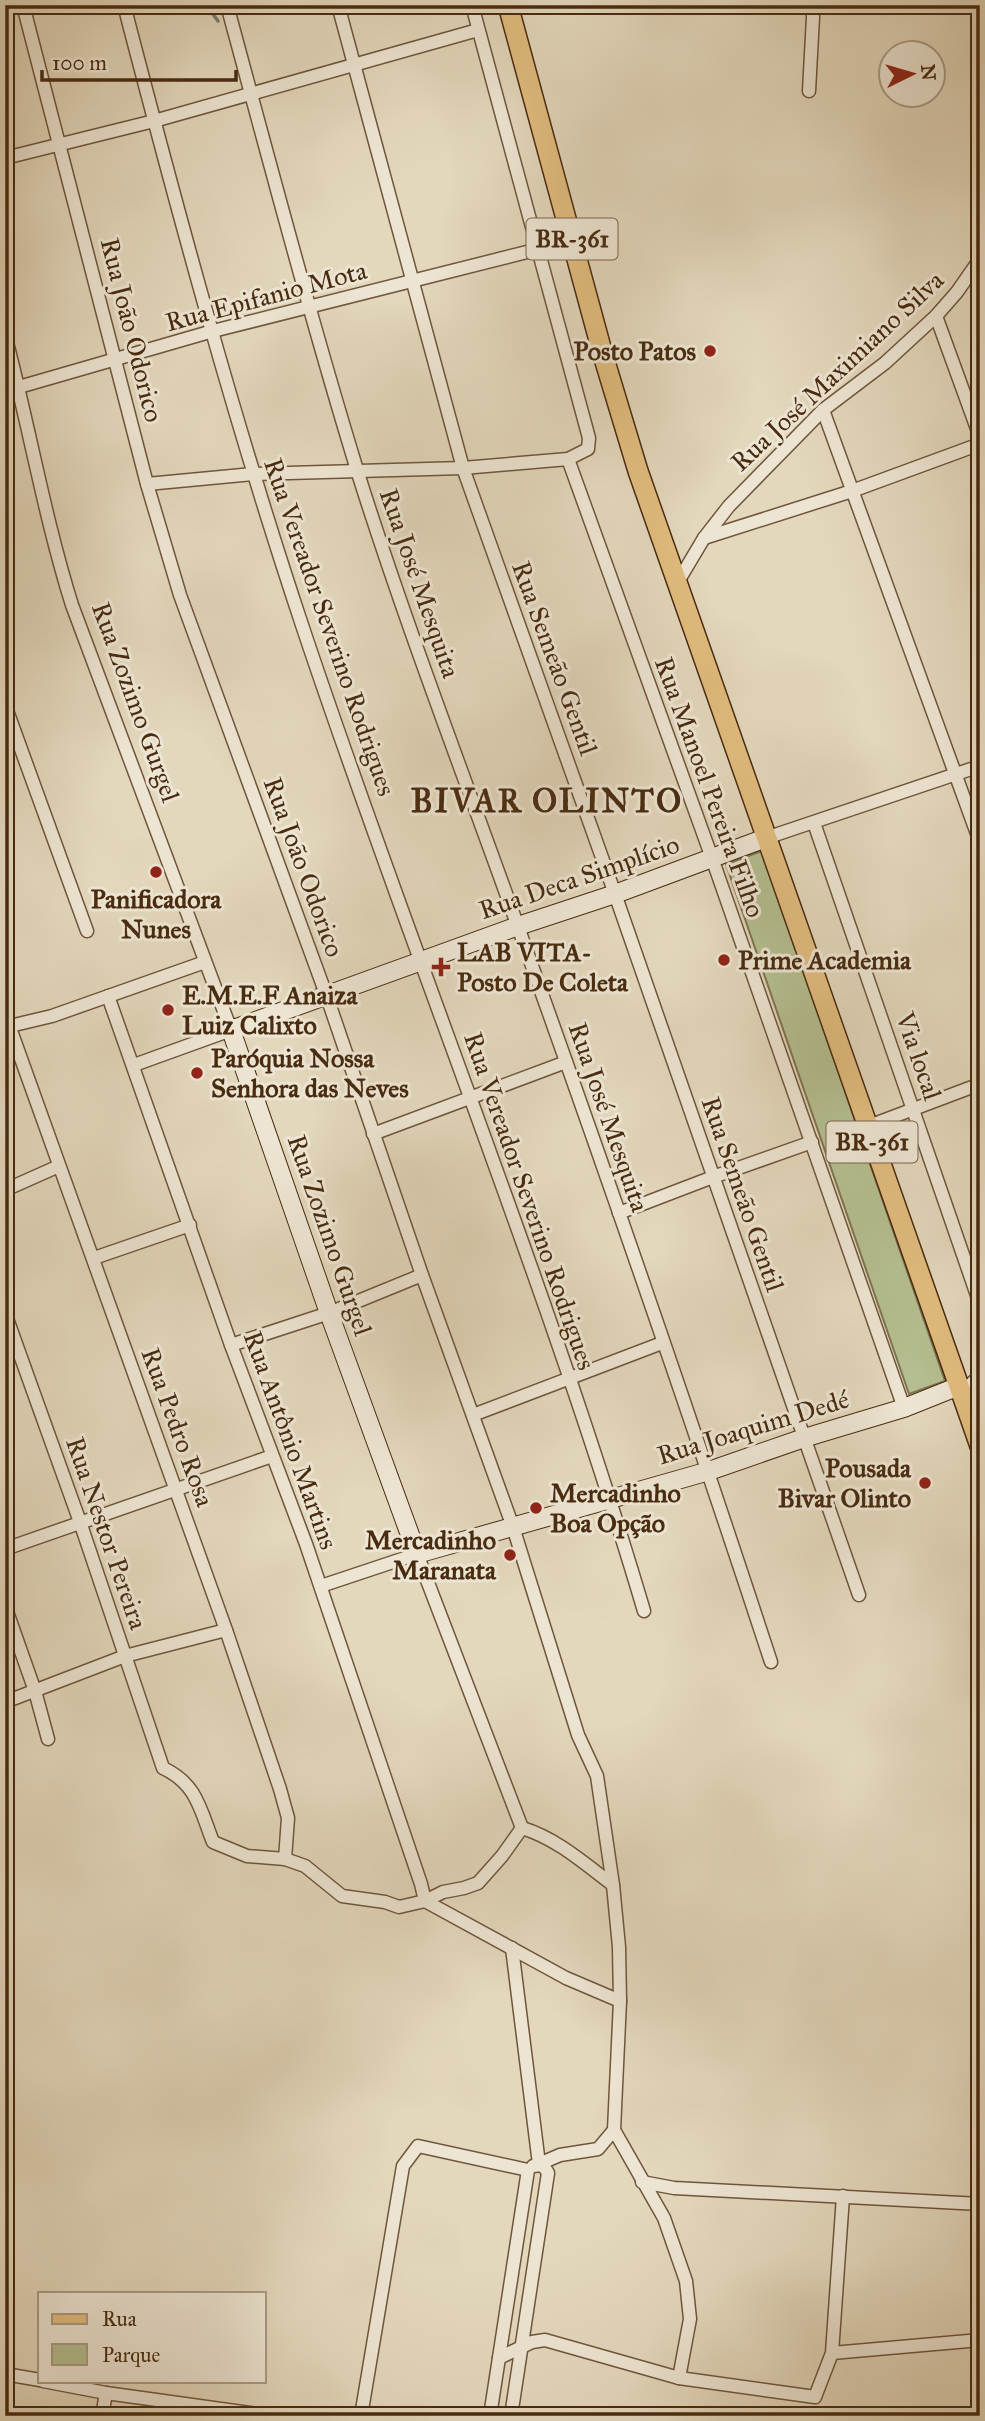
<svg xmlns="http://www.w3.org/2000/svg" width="985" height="2421" viewBox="0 0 985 2421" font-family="'IM FELL Great Primer',serif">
	<rect width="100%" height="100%" fill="#e3d7bc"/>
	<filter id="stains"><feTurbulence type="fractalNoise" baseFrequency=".00286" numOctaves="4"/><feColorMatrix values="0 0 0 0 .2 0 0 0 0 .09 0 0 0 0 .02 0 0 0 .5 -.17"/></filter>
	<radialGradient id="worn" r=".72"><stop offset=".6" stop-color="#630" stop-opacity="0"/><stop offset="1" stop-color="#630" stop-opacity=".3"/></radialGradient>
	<path fill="#b4be90" stroke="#7e7450" stroke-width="2" d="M762 851 945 1381 909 1394 726 864Z"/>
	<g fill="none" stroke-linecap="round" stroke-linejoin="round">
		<path stroke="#768071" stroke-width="3.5" d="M206 5 218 21"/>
		<defs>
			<g id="street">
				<path d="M23 5 147 484 180 595 327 997 422 1275 513 1527 578 1735 597 1776 613 1885 619 1947 620 2001 614 2130 664 2218 686 2281 690 2319 679 2378"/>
				<path d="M124 5C178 213 234 421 302 625 412 955 545 1277 644 1611"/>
				<path d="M227 5C269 160 310 316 357 470 405 623 463 773 517 924 605 1169 690 1415 771 1662"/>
				<path d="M338 5 463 468 615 894 859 1595"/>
				<path d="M809 91 813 17 812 5"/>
				<path d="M5 158 154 121 478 30"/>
				<path d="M936 316 980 437"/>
				<path d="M5 335C29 425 44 516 72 605L231 1030 134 1065"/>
				<path d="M5 391 213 331 539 249"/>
				<path d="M823 410 980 842"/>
				<path d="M568 459 712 858 904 1408"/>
				<path d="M147 484 253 474 463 468 568 459 588 449 589 438 472 5"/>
				<path d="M704 538 852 491 980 444"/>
				<path d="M676 585 704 538 729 506 823 410 885 363 936 316 957 292 980 259"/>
				<path d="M5 705 87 931"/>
				<path d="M814 823 980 1304"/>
				<path d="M766 838 980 766"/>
				<path d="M108 996 231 1345 306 1544 421 1884 425 1901 566 1978 620 2001"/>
				<path d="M5 1014 226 1630 280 1789 288 1818 285 1859"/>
				<path d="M10 1026 52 1016 205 962"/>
				<path d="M866 1127 980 1084"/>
				<path d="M373 1134 566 1062"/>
				<path d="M5 1190 59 1166"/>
				<path d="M619 1213 713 1177 812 1142"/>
				<path d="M94 1258 190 1225"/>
				<path d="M5 1313 80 1522 163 1768C197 1784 200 1809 213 1842L247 1856 285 1859 305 1866 342 1896 385 1902 399 1907 425 1901 443 1892 464 1888 478 1883 502 1856 522 1828"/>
				<path d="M231 1345 329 1313 422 1275"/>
				<path d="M965 1402 968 1387 977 1378"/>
				<path d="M473 1415 662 1343"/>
				<path d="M5 1549 272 1456"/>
				<path d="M321 1586 417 1554 522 1828"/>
				<path d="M5 1606 35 1691 48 1739"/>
				<path d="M5 1702 125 1656 226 1630"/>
				<path d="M522 1828C556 1838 585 1864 613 1885"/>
				<path d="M512 1948 539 2164 560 2155 598 2149 614 2130"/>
				<path d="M642 2182 674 2188 980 2204"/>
				<path d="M832 2353 980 2340"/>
				<path d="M499 2358 532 2342 545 2340 679 2378 815 2397 832 2353 843 2196"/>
				<path d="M5 2374 40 2380"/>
				<path d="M43 2381 106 2393 272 2416"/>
				<path d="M102 2416 106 2393"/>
				<path d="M361 2416 403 2166 418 2146 528 2170"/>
				<path d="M490 2416 528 2170"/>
				<path d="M511 2416 548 2173 543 2165 533 2166"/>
			</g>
			<path id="secondary" d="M766 838 615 894 518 926 231 1030 329 1313 417 1554 709 1471 804 1438 904 1408 959 1386"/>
			<path id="primary" d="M508 5 603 355 638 471 980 1446"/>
		</defs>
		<use href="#street" stroke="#6f563b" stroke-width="15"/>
		<use href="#secondary" stroke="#482b10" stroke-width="20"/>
		<use href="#primary" stroke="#482b10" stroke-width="22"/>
		<use href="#street" stroke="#ede5d3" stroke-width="12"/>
		<use href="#secondary" stroke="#ede5d3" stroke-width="18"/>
		<use href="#primary" stroke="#e2bc7e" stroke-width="19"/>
	</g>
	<g fill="#8f2418" stroke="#ede5d3" stroke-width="2.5">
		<circle cx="710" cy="351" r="7"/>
		<circle cx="156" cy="872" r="7"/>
		<circle cx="724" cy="960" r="7"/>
		<path d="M437.5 956.5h7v7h7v7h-7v7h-7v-7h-7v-7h7z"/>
		<circle cx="168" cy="1010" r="7"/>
		<circle cx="197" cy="1073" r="7"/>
		<circle cx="925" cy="1483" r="7"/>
		<circle cx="536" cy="1508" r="7"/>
		<circle cx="510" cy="1555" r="7"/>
	</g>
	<g text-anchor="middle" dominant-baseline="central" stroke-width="6" stroke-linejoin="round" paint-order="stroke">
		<g fill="#ede5d3" stroke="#7a634a" stroke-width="2">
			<rect x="526.5" y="218.5" width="91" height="41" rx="5"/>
			<rect x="826.5" y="1121.5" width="91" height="41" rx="5"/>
		</g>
		<g font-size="24" font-weight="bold" fill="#482b10">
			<text x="572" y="239">BR-361</text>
			<text x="872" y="1142">BR-361</text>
		</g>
		<g font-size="26" fill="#482b10" stroke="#ede5d3">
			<text transform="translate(266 296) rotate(-15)">Rua Epifanio Mota</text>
			<text transform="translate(132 330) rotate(76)">Rua João Odorico</text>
			<text transform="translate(837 371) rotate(-43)">Rua José Maximiano Silva</text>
			<text transform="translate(420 583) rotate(71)">Rua José Mesquita</text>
			<text transform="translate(330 627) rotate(71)">Rua Vereador Severino Rodrigues</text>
			<text transform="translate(555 658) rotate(70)">Rua Semeão Gentil</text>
			<text transform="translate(136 702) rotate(70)">Rua Zozimo Gurgel</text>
			<text transform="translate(710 787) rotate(70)">Rua Manoel Pereira Filho</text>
			<text transform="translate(304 867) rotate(70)">Rua João Odorico</text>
			<text transform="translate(579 877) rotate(-19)">Rua Deca Simplício</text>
			<text transform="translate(919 1056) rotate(71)">Via local</text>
			<text transform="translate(609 1117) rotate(71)">Rua José Mesquita</text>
			<text transform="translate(743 1194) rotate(71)">Rua Semeão Gentil</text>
			<text transform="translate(530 1201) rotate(71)">Rua Vereador Severino Rodrigues</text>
			<text transform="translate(330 1235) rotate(71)">Rua Zozimo Gurgel</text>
			<text transform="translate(178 1427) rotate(70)">Rua Pedro Rosa</text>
			<text transform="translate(753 1427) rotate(-17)">Rua Joaquim Dedé</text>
			<text transform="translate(291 1440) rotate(70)">Rua Antônio Martins</text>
			<text transform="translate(107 1533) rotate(71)">Rua Nestor Pereira</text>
		</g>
		<g font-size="26" font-weight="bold" fill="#482b10" stroke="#ede5d3" text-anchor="start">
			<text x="696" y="351" text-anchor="end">Posto Patos</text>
			<text x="156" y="899" text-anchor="middle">Panificadora<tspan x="156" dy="30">Nunes</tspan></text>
			<text x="457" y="952">LAB VITA-<tspan x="457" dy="30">Posto De Coleta</tspan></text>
			<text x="738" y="960">Prime Academia</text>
			<text x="182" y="995">E.M.E.F Anaiza<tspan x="182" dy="30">Luiz Calixto</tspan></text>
			<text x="211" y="1058">Paróquia Nossa<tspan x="211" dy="30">Senhora das Neves</tspan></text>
			<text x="911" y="1468" text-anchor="end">Pousada<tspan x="911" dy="30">Bivar Olinto</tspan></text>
			<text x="550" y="1493">Mercadinho<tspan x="550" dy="30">Boa Opção</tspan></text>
			<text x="496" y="1540" text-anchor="end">Mercadinho<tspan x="496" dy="30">Maranata</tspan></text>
		</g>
		<g font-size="33" font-weight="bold" letter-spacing="2" fill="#482b10" stroke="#ede5d3">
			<text x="547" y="801">BIVAR OLINTO</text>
		</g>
	</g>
	<rect width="985" height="2421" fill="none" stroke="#e3d7bc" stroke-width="28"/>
	<rect x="7" y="7" width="971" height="2407" fill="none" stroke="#482b10" stroke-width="3.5"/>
	<rect x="14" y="14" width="957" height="2393" fill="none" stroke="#482b10" stroke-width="2"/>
	<rect x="38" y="2292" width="228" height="91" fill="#ede5d3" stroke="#ab9b85" stroke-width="2"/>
	<rect x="52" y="2314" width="35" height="10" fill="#e2bc7e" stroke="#ab9b85" stroke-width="2"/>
	<text x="102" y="2326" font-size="21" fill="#482b10">Rua</text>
	<rect x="52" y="2344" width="35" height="21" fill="#b4be90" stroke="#ab9b85" stroke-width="2"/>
	<text x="102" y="2362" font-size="21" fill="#482b10">Parque</text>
	<g transform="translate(912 74) rotate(85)"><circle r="33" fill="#ede5d3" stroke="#ab9b85" stroke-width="2"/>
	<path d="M0-5L12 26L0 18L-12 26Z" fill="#8f2418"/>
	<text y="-10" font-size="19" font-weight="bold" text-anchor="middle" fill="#482b10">N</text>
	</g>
	<path d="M42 70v10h194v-10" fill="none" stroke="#482b10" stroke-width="3.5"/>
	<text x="52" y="70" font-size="21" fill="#482b10" stroke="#ede5d3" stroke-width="5" paint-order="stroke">100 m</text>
	<rect width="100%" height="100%" filter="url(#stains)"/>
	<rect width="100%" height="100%" fill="url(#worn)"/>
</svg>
